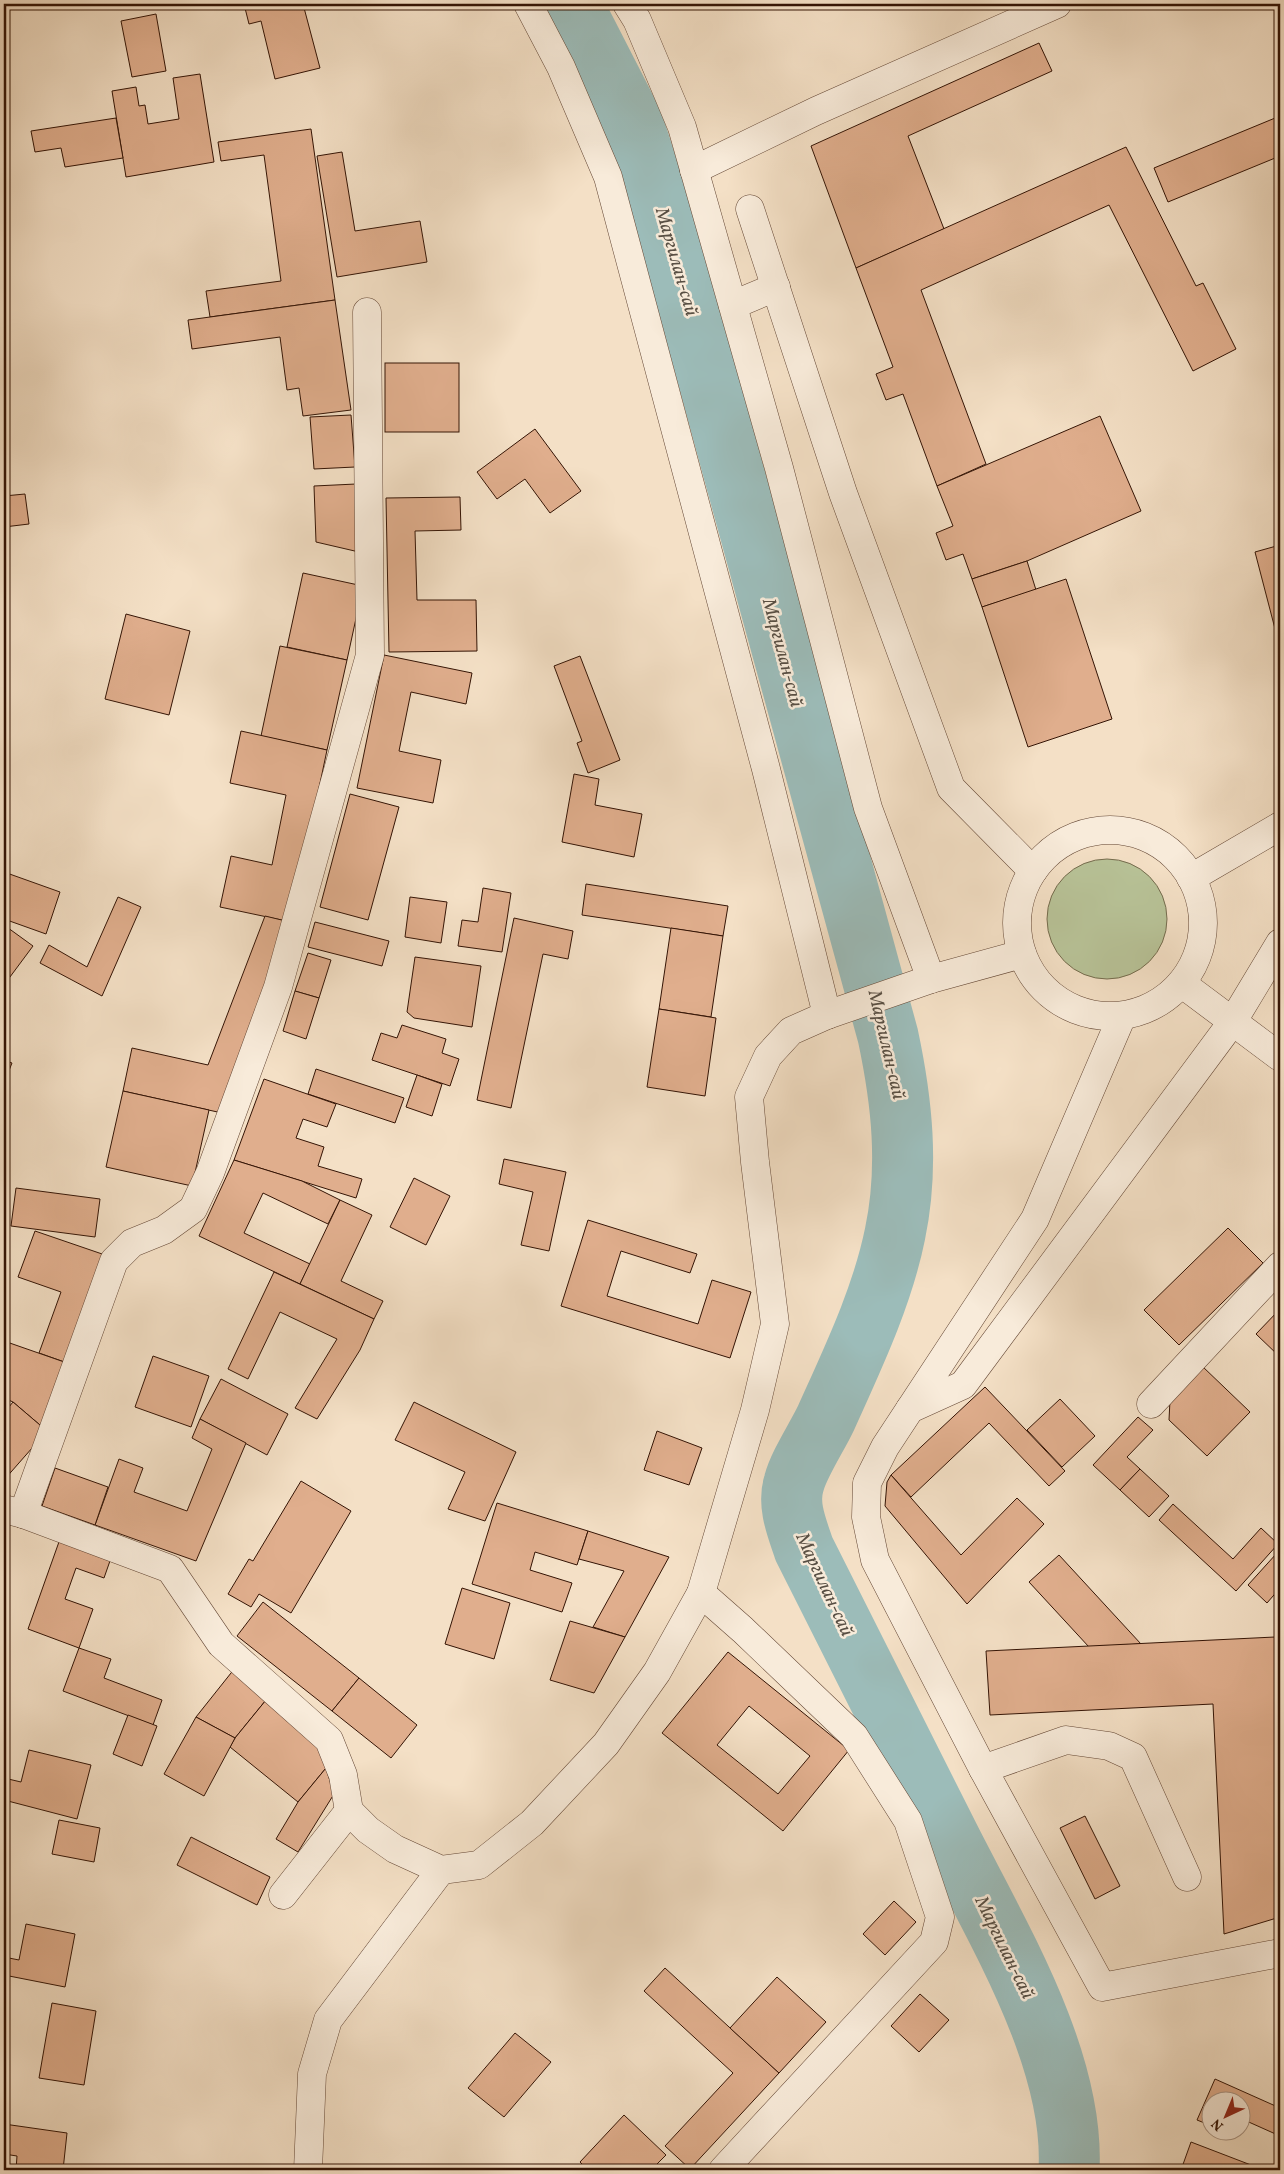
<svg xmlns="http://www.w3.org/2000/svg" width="1284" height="2174" viewBox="0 0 1284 2174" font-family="Vollkorn,serif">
	<rect width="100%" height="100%" fill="#f4e0c6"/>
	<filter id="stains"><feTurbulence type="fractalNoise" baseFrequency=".004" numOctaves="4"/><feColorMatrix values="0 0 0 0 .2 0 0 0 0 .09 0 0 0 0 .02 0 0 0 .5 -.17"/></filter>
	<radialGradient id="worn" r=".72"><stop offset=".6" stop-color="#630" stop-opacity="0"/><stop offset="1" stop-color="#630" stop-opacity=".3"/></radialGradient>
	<circle fill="#b8c398" stroke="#766c4e" cx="1107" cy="919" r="60"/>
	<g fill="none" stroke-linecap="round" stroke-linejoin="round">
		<path stroke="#9cbcb9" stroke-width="61" d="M572 4 633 123 668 232 888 1036C902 1102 909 1167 895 1234 882 1298 852 1360 826 1418 817 1437 799 1464 794 1483 787 1505 797 1528 804 1549 852 1643 899 1738 947 1833 996 1931 1075 2058 1069 2170"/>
	</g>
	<g fill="#e0ae8d" stroke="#341405" fill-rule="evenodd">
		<path d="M244 4H303L320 68 275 79 261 21 249 24Z"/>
		<path d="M156 14 166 71 132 77 121 21Z"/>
		<path d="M1039 43 1052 71 908 136 944 229 856 268 811 146Z"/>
		<path d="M200 74 214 162 126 177 112 91 136 87 139 106 145 105 148 124 179 119 173 78Z"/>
		<path d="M1280 116V156L1168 202 1154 168Z"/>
		<path d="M116 118 123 158 65 167 61 148 35 152 31 131Z"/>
		<path d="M311 129 335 300 210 317 206 291 281 281 264 155 221 161 218 142Z"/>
		<path d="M1126 147 1196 286 1203 283 1236 349 1193 371 1109 205 921 290 986 464 937 486 903 394 886 400 876 374 893 367 856 268Z"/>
		<path d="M342 152 355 231 420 221 427 262 337 277 317 156Z"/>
		<path d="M335 300 351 410 303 416 299 388 287 390 280 337 192 349 188 320Z"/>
		<rect x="385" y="363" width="74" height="69"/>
		<path d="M351 415 355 467 314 469 310 417Z"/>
		<path d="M1100 416 1141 511 1027 561 972 579 963 554 946 560 936 533 953 526 937 486Z"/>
		<path d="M535 429 581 491 550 513 525 479 497 499 477 472Z"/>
		<path d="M356 484 359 552 316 542 314 486Z"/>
		<path d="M25 494 29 524 4 527V496Z"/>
		<path d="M460 497 461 530 415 531 417 600H476L477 651 389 652 386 498Z"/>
		<path d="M1280 545V648L1255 552Z"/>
		<path d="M1027 561 1036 590 982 607 972 579Z"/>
		<path d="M303 573 363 586 347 660 287 647Z"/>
		<path d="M1066 579 1112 719 1028 747 982 607Z"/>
		<path d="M126 614 190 631 169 715 105 699Z"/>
		<path d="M280 646 347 660 327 750 261 736Z"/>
		<path d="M384 655 472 673 466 704 411 692 399 751 441 760 433 803 357 788Z"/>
		<path d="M580 656 620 760 588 773 577 743 582 741 554 666Z"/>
		<path d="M241 731 327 750 291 922 220 907 231 856 272 865 286 795 230 783Z"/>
		<path d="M574 774 599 779 595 805 642 814 634 857 562 842Z"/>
		<path d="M350 794 399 807 368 920 320 907Z"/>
		<path d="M4 872 60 892 46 934 4 919Z"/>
		<path d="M586 884 728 906 723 936 582 915Z"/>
		<path d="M483 888 511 893 502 952 458 946 462 920 478 922Z"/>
		<path d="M118 897 141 907 102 996 40 963 49 945 87 967Z"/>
		<path d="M410 897 447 902 441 943 405 937Z"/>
		<path d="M265 916 290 922 222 1113 123 1091 132 1048 208 1065Z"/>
		<path d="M514 918 573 931 568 959 543 954 511 1108 477 1100Z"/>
		<path d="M315 922 389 941 382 966 308 947Z"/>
		<path d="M4 925 33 946 4 985Z"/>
		<path d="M671 928 723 936 711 1017 659 1009Z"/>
		<path d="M308 953 331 960 319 998 295 991Z"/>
		<path d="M415 957 481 966 472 1027 414 1018 407 1012Z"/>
		<path d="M295 991 319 998 306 1039 283 1031Z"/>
		<path d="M659 1009 716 1018 705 1096 647 1087Z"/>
		<path d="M402 1025 446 1039 442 1053 459 1059 450 1086 372 1060 381 1033 397 1038Z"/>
		<path d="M4 1060 12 1063 4 1083Z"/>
		<path d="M316 1069 404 1098 395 1123 308 1094Z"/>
		<path d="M417 1075 442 1084 432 1116 406 1107Z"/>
		<path d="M264 1079 336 1104 327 1127 303 1119 296 1138 324 1147 318 1166 362 1179 356 1198 234 1160Z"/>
		<path d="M123 1091 209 1110 192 1186 106 1167Z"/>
		<path d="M504 1159 566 1172 549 1251 521 1245 533 1192 499 1184Z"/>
		<path d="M234 1160 302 1181 340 1200 328 1224 263 1193 244 1233 310 1264 300 1284 199 1236Z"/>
		<path d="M414 1178 450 1196 426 1245 390 1227Z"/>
		<path d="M16 1188 100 1199 95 1237 11 1226Z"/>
		<path d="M340 1200 372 1215 341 1281 383 1301 374 1319 300 1284Z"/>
		<path d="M588 1220 697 1254 690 1273 621 1251 607 1296 698 1324 712 1280 751 1292 730 1358 561 1306Z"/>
		<path d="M1228 1228 1263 1263 1179 1345 1144 1310Z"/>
		<path d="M35 1231 108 1256 70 1364 39 1353 61 1292 18 1277Z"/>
		<path d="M274 1272 374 1319 360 1350 317 1419 295 1408 337 1339 280 1312 248 1379 228 1369Z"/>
		<path d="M1280 1309V1357L1256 1334Z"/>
		<path d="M4 1341 70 1364 47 1431 13 1402 4 1398Z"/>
		<path d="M153 1356 209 1376 191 1427 135 1407Z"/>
		<path d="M1202 1366 1250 1412 1207 1456 1169 1420 1170 1400Z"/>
		<path d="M221 1379 288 1414 267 1455 200 1419Z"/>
		<path d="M985 1387 1065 1471 1049 1486 989 1423 911 1497 891 1475Z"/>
		<path d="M1060 1399 1095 1436 1062 1467 1027 1430Z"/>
		<path d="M13 1402 47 1431 4 1480V1413Z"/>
		<path d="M414 1402 516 1452 485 1521 448 1509 465 1472 395 1440Z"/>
		<path d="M1138 1417 1153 1430 1127 1457 1140 1469 1120 1490 1093 1465Z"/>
		<path d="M200 1419 246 1443 196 1561 95 1525 119 1459 143 1468 134 1492 187 1511 212 1449 192 1438Z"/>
		<path d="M657 1431 702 1448 689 1485 644 1470Z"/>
		<path d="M55 1468 108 1487 95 1525 42 1506Z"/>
		<path d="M1140 1469 1169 1496 1149 1517 1120 1490Z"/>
		<path d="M891 1475 961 1555 1017 1498 1044 1524 967 1604 885 1506 887 1482Z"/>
		<path d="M301 1481 351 1511 291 1613 259 1594 251 1607 228 1594 249 1559 253 1561Z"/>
		<path d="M497 1503 588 1531 577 1565 535 1552 530 1570 572 1583 562 1612 472 1584Z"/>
		<path d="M1173 1504 1233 1559 1261 1528 1278 1544 1236 1591 1159 1520Z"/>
		<path d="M588 1531 669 1557 625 1637 593 1627 624 1571 579 1559Z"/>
		<path d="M60 1539 111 1558 104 1578 76 1568 65 1599 93 1609 79 1648 28 1629Z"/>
		<path d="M1277 1553 1280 1556V1588L1267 1603 1248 1585Z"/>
		<path d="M1059 1555 1141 1644 1089 1647 1029 1582Z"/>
		<path d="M462 1588 510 1603 494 1659 445 1644Z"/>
		<path d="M263 1602 359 1678 332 1711 237 1636Z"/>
		<path d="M570 1621 625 1637 594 1693 550 1680Z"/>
		<path d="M1275 1637 1277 1673H1280V1917L1224 1934 1213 1704 990 1715 986 1651Z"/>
		<path d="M79 1648 111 1659 104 1678 162 1700 153 1725 63 1691Z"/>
		<path d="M728 1652 849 1750 783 1831 662 1733ZM749 1706 810 1756 778 1794 717 1745Z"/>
		<path d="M235 1668 266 1700 235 1738 196 1717Z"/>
		<path d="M359 1678 417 1725 391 1758 332 1711Z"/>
		<path d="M266 1700 316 1741 326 1768 298 1802 230 1747 235 1738Z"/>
		<path d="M128 1715 157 1726 142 1766 113 1754Z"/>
		<path d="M196 1717 235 1738 204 1796 164 1774Z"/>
		<path d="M29 1750 91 1765 77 1819 4 1800V1778L21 1782Z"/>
		<path d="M326 1768 334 1794 298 1852 276 1839 298 1802Z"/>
		<path d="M1085 1816 1120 1886 1095 1899 1060 1828Z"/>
		<path d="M59 1820 100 1828 94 1862 52 1854Z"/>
		<path d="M191 1837 270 1877 257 1905 177 1865Z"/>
		<path d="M894 1901 916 1922 885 1955 863 1934Z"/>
		<path d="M26 1924 75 1934 65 1987 4 1975V1957L19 1960Z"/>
		<path d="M665 1968 779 2073 690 2169 665 2146 733 2073 644 1991Z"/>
		<path d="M777 1977 826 2022 779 2073 730 2028Z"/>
		<path d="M920 1994 949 2020 919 2052 891 2026Z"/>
		<path d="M52 2003 96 2011 84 2085 39 2078Z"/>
		<path d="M515 2033 551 2062 504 2117 468 2088Z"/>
		<path d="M1215 2079 1280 2108V2136L1242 2119V2102H1212V2126L1197 2120Z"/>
		<path d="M624 2115 666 2155 651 2170H588L580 2162Z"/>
		<path d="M4 2124 67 2133 63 2170H16L17 2156 4 2154Z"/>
		<path d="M1191 2142 1264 2170H1181Z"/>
	</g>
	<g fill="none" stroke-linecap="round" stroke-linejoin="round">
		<defs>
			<g id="minor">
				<path d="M528 4 561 67 608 177 766 769 827 1015"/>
				<path d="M627 4 637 20 682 127 779 468 868 808 931 979"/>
				<path d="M694 170 816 111 1057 4"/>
				<path d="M750 209 843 493 951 788 1033 871"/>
				<path d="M733 305 776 287"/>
				<circle cx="1110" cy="923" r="93"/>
				<path d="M1191 878 1280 826"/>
				<path d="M1181 983 1280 1057"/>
				<path d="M1122 1016 1035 1219 885 1447 867 1483 866 1517 875 1560 983 1769 1102 1987 1280 1953"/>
				<path d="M1151 1404 1280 1266"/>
				<path d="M910 1409 963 1385 1233 1021 1280 943"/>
				<path d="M4 1509 23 1514 170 1569 221 1644 329 1740 343 1775 349 1811 368 1830 395 1849 441 1870 479 1865 532 1823 606 1744 657 1672 701 1593 755 1410 775 1324 755 1162 749 1097 768 1056 791 1031 827 1015 931 979 1022 954"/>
				<path d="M23 1514 114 1261 132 1243 164 1230 193 1209 210 1173 278 987 370 655 367 312"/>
				<path d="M701 1593 743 1630 854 1736 908 1821 940 1917 934 1942 723 2170"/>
				<path d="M983 1769 1066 1740 1109 1746 1133 1757 1187 1877"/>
				<path d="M283 1895 349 1811"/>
				<path d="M308 2170 312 2074 328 2020 441 1870"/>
			</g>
		</defs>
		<use href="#minor" stroke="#644735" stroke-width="29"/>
		<use href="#minor" stroke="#f8ebda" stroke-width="28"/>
	</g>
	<g text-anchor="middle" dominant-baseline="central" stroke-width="5" stroke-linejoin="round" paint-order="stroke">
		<g font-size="19" font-style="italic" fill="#584f44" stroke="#f8ebda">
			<text transform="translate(676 262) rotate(74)">Маргилан-сай</text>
			<text transform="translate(782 653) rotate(75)">Маргилан-сай</text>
			<text transform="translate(886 1045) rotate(77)">Маргилан-сай</text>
			<text transform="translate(824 1585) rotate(65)">Маргилан-сай</text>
			<text transform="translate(1004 1948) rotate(64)">Маргилан-сай</text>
		</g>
	</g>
	<rect width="1284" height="2174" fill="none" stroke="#f4e0c6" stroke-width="20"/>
	<rect x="5" y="5" width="1274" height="2164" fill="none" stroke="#341405" stroke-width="2.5"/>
	<rect x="10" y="10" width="1264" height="2154" fill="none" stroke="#341405"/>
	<g transform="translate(1226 2116) rotate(224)"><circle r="24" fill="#f8ebda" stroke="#aa9585"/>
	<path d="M0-4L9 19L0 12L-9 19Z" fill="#8f2418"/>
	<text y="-8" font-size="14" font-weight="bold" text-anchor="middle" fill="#341405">N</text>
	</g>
	<rect width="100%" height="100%" filter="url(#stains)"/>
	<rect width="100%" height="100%" fill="url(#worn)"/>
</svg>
